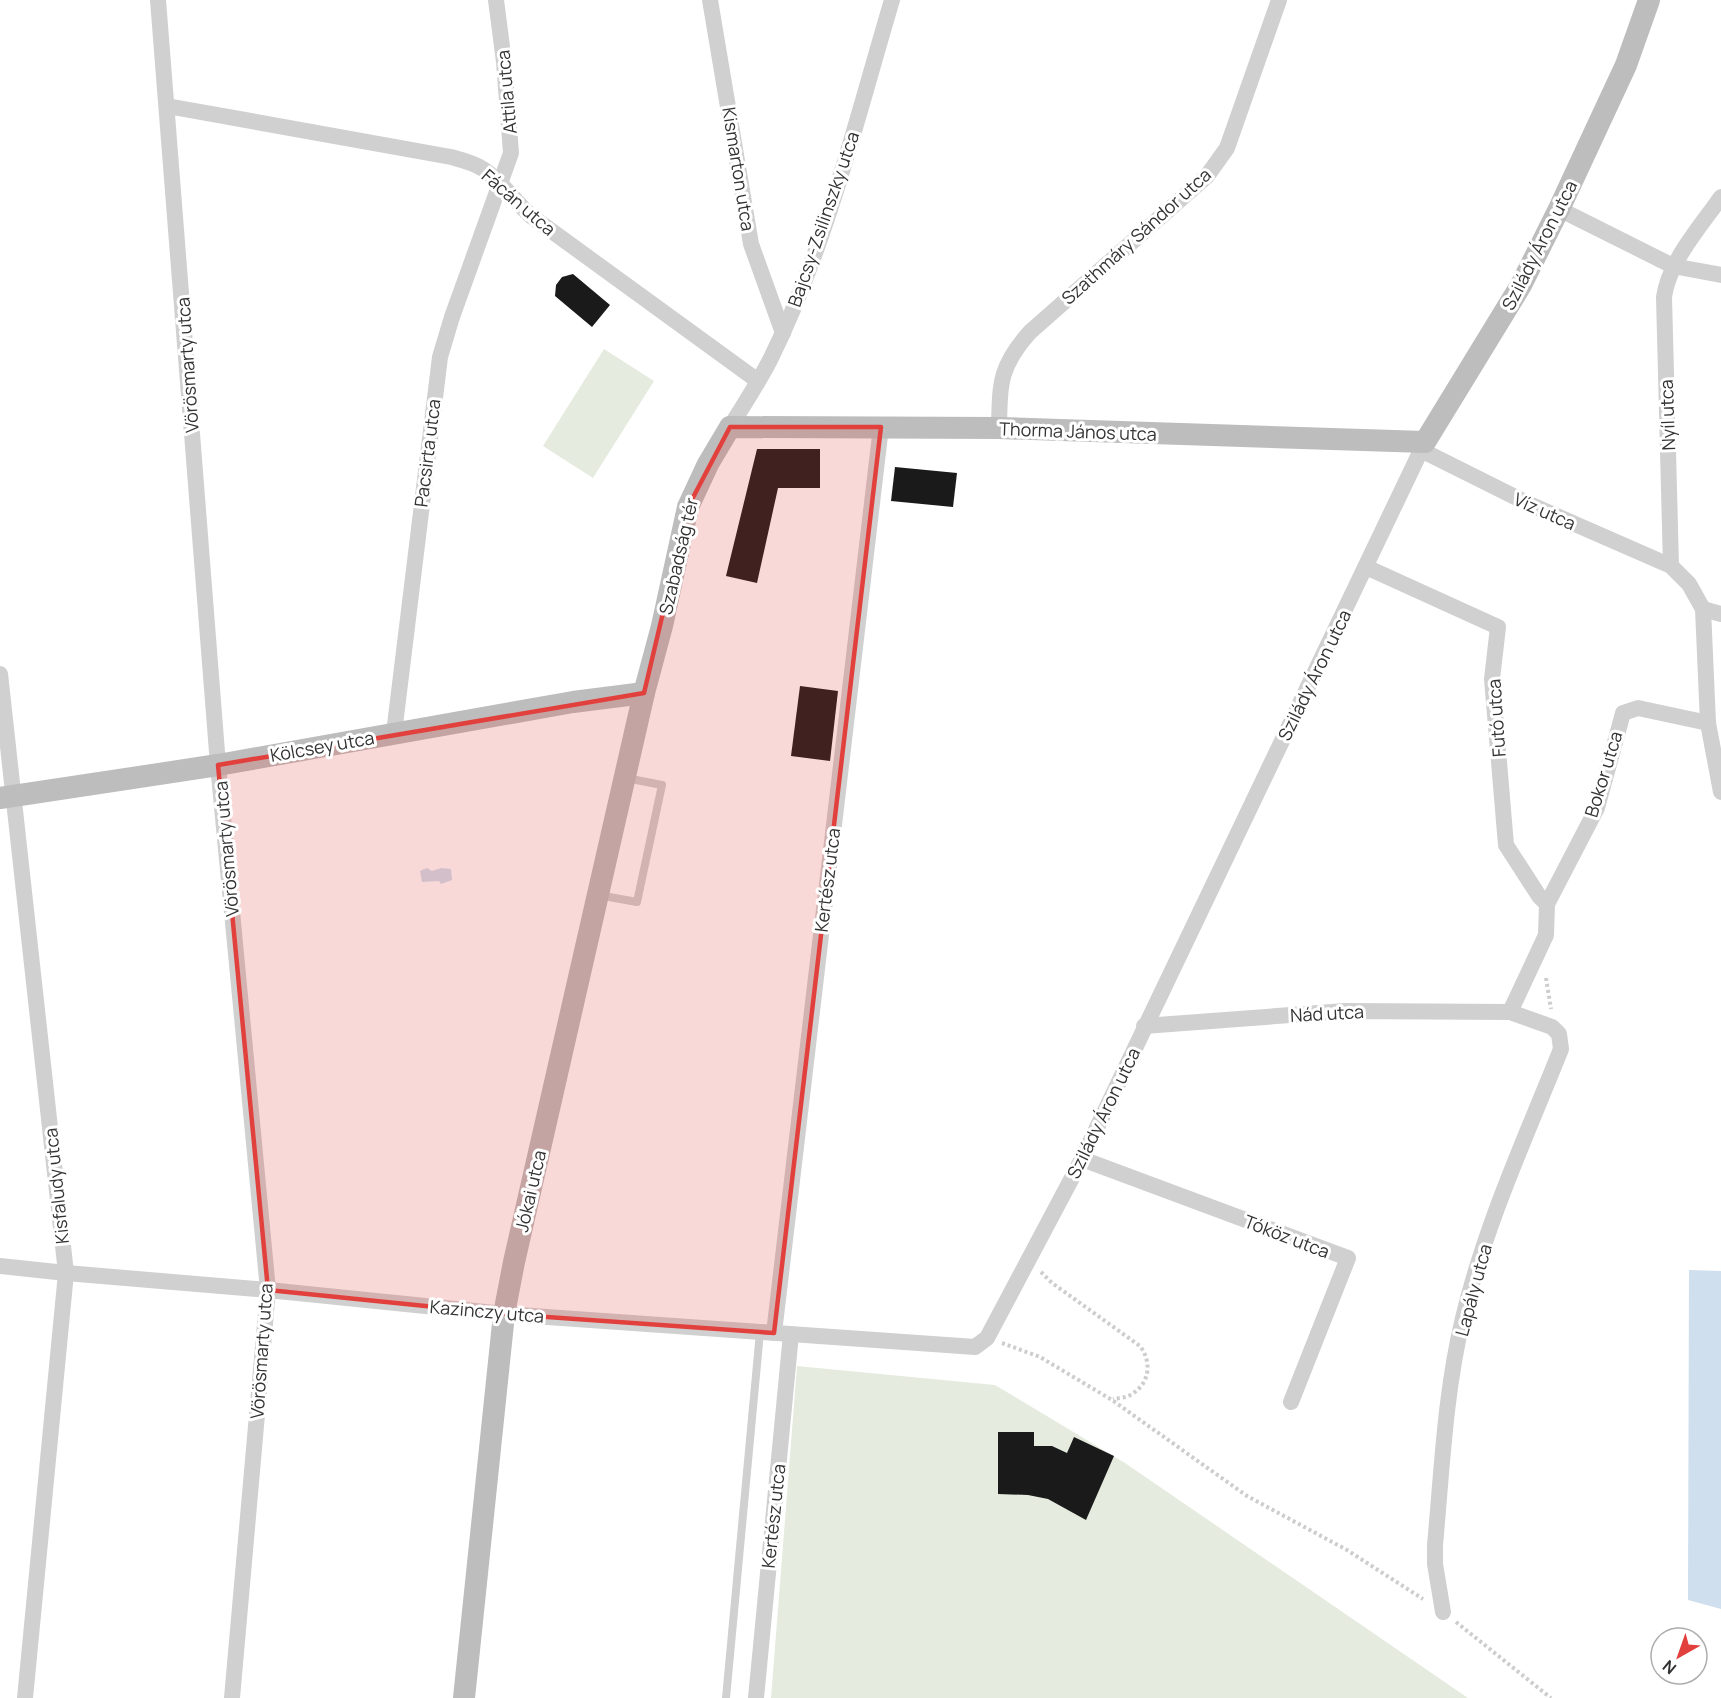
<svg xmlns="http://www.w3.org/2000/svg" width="1721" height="1698" viewBox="0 0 1721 1698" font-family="Manrope,sans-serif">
	<rect width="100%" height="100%" fill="#fff"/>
	<g fill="#e5ecdf">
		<path d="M604 349 654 381 593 478 543 446Z"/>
		<path d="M797 1366 995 1385 1125 1463 1468 1698H771Z"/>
	</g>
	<g fill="#cfdfed">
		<path d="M427 868 432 871 441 868 451 869 452 880 441 884 439 881 422 882 420 871Z"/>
		<path d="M1689 1270 1721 1271V1609L1688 1600Z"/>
	</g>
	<g fill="#1a1a1a">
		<path d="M573 274 610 305 592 327 555 296 556 285 562 277Z"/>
		<path d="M757 449H820V488H778L757 583 726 576Z"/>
		<path d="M895 467 957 473 953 507 891 501Z"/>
		<path d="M800 686 838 691 830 761 791 756Z"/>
		<path d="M998 1432H1034V1446H1052L1067 1453 1074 1437 1114 1456 1086 1520 1048 1499 1028 1495 998 1494Z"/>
	</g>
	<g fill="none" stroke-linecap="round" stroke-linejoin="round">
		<g stroke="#cdcdcd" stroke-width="4" stroke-dasharray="3 3" stroke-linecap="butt">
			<path d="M1546 978 1551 1009"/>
			<path d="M1041 1272 1052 1283 1140 1346C1152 1362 1150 1383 1132 1394 1126 1398 1119 1398 1113 1399"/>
			<path d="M1002 1343 1040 1357 1112 1400 1247 1496 1347 1550 1423 1599"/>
			<path d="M1456 1622 1551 1698"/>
		</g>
		<g stroke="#d0d0d0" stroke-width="8">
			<path d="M598 895 637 902 662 785 626 778"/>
			<path d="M726 1698 760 1332"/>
		</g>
		<g stroke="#d0d0d0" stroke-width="16">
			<path d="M158 0 218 765 268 1290 232 1698"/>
			<path d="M710 0 751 244 783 333"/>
			<path d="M167 106 451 157C462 160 473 162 483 169 502 181 514 201 531 216L758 381"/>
			<path d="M1559 209 1673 266 1721 275"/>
			<path d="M730 427C744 405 758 383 770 360 826 247 856 121 892 0"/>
			<path d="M999 428C1000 383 999 367 1030 332L1207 176 1227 148 1279 0"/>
			<path d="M1421 450 1527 503 1671 566 1689 584 1703 609 1708 723"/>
			<path d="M1671 566 1664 297C1669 261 1701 226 1721 197"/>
			<path d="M1366 567 1498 627 1492 679 1506 845 1539 896 1547 904"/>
			<path d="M1703 609 1721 614"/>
			<path d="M0 674 66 1273 25 1698"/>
			<path d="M394 733 440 357 452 317 511 153 504 62 496 0"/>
			<path d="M1510 1012 1546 935 1547 904 1597 808 1623 713 1638 708 1708 723 1721 792"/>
			<path d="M1144 1026 1345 1011 1510 1012 1552 1027 1559 1034 1561 1049C1526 1137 1485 1225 1463 1318 1445 1392 1442 1469 1435 1545V1564L1443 1612"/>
			<path d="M1082 1159 1348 1258 1291 1402"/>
			<path d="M0 1266 66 1273 268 1290 504 1314 975 1347 987 1338 1082 1159 1425 442"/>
			<path d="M774 1333 881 427"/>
			<path d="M756 1698 791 1334"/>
		</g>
		<g stroke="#bdbdbd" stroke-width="22">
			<path d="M0 798 218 765 573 702 644 693"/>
			<path d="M464 1698 504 1314 514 1262 644 693 662 626 688 507 708 464 730 427 999 428 1425 442 1521 285 1559 209 1626 65 1649 0"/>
		</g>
	</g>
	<path fill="#e2403d" fill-opacity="0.2" stroke="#e2403d" stroke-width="4.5" stroke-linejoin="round" d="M730 427H881L774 1333 504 1314 268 1290 218 765 644 693 688 507Z"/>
	<g text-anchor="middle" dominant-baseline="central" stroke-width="6" stroke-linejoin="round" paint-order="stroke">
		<g font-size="18" fill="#333" stroke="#fff">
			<text transform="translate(506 92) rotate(-95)">Attila utca</text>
			<text transform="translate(739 169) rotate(81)">Kismarton utca</text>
			<text transform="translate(519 202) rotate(41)">Fácán utca</text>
			<text transform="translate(823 219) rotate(-71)">Bajcsy-Zsilinszky utca</text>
			<text transform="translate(1136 236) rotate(-42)">Szathmáry Sándor utca</text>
			<text transform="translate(1539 245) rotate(-63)">Szilády Áron utca</text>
			<text transform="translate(187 365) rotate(-94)">Vörösmarty utca</text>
			<text transform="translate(1667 415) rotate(-92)">Nyíl utca</text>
			<text transform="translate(1078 431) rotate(2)">Thorma János utca</text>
			<text transform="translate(427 453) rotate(-83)">Pacsirta utca</text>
			<text transform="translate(1545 511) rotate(24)">Víz utca</text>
			<text transform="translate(678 556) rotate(-77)">Szabadság tér</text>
			<text transform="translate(1314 675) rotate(-64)">Szilády Áron utca</text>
			<text transform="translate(1496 718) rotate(-94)">Futó utca</text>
			<text transform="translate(322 746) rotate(-10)">Kölcsey utca</text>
			<text transform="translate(1603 774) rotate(-73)">Bokor utca</text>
			<text transform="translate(226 849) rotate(-95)">Vörösmarty utca</text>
			<text transform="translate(827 880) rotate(-83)">Kertész utca</text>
			<text transform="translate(1327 1013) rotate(-3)">Nád utca</text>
			<text transform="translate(1103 1113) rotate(-64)">Szilády Áron utca</text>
			<text transform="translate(56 1186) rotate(-96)">Kisfaludy utca</text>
			<text transform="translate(530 1191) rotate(-77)">Jókai utca</text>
			<text transform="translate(1287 1236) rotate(21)">Tóköz utca</text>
			<text transform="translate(1473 1290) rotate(-75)">Lapály utca</text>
			<text transform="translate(487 1311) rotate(5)">Kazinczy utca</text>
			<text transform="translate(261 1351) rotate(-86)">Vörösmarty utca</text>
			<text transform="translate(773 1516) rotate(-84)">Kertész utca</text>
		</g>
	</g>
	<g transform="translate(1679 1656) rotate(220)"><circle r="28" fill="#ffffff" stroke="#adadad" stroke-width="1.5"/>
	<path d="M0-4.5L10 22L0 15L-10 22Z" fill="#e2403d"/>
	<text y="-9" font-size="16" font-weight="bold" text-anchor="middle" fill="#333333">N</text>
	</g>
</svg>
